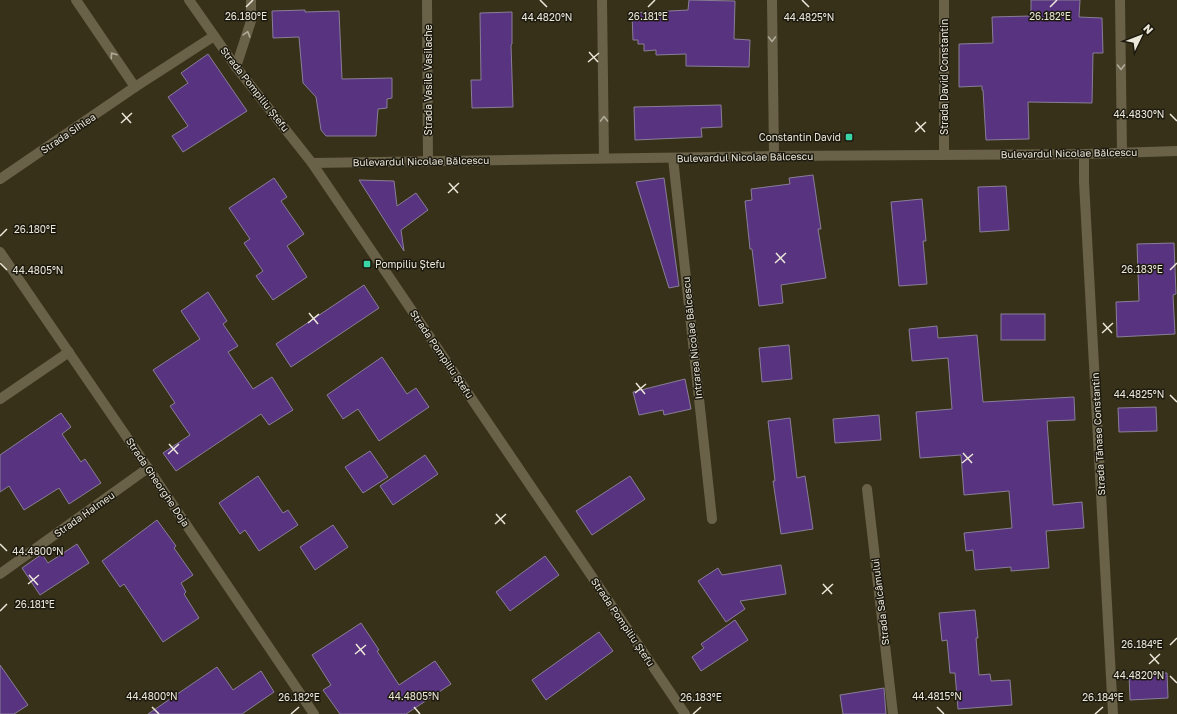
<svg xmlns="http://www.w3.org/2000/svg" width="1177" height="714" viewBox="0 0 1177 714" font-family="'Golos Text',sans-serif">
	<rect width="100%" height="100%" fill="#38311a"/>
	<g fill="#58337f" stroke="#887e97">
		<path d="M689 0 735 1 734 39 750 40 749 67 686 66V54L656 55V50L644 51V44H638V40H633L632 13 688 10Z"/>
		<path d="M1031 0H1080L1079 17 1102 18 1103 53H1093L1092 103 1028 102 1029 139 986 140 983 90H982V86L959 87V44L993 43 992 17 1031 16Z"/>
		<path d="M305 10V12L339 11 342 79 392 78V98L387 99V108L378 109 376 136H326L321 130 316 97 303 83 299 37 273 38 272 11Z"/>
		<path d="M512 12V44L511 45 513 107 472 108 471 80H481L480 13Z"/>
		<path d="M208 54 247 111 183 152 172 136 188 126 168 97 188 83 181 73Z"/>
		<path d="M721 105 722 127 701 128 702 137 635 140 634 107Z"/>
		<path d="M813 175 821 229H818L826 278 781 285 783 303 759 306 752 249H750L745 201 752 200 751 189 790 184 789 178Z"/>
		<path d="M274 178 287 197 281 201 304 234 287 246 307 277 273 300 256 276 263 271 244 243 250 239 229 208Z"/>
		<path d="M664 178 679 286 669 288 636 182Z"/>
		<path d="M359 180 394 181 397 206 416 193 428 210 401 230 404 251Z"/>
		<path d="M1006 186 1009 230 980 232 978 187Z"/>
		<path d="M922 199 926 241H923L927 284 899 286 891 202Z"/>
		<path d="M1174 243 1176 294 1173 295 1175 334 1117 337 1116 302 1139 301 1137 244Z"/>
		<path d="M364 285 379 308 291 367 276 344Z"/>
		<path d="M208 292 227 321 223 324 238 346 228 352 253 389 272 377 293 410 269 425 261 414 176 471 163 453 190 435 170 406 175 403 153 370 200 339 181 311Z"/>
		<rect x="1001" y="314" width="44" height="26"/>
		<path d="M937 326 938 338 977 335 983 402 1074 397 1075 420 1047 421 1053 505 1082 502 1084 528 1046 531 1049 568 1011 571V567L975 570 973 550 966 551 964 533 1012 528 1009 491 964 495 961 455 920 458 916 412 952 409 948 358 912 361 909 329Z"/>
		<path d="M789 345 792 379 762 382 759 348Z"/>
		<path d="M382 357 407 394 416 388 429 407 379 441 358 409 343 419 327 395Z"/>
		<path d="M685 379 691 409 664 415 663 410 639 415 633 392Z"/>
		<path d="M1156 407 1157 431 1119 432 1118 408Z"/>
		<path d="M61 413 71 427 62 434 81 462 85 459 101 483 69 504 59 488 24 510 9 486 0 492V455Z"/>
		<path d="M879 415 881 440 835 443 833 419Z"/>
		<path d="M790 418 797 478 805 476 813 529 781 534 773 481H775L768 421Z"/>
		<path d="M370 451 388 477 363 493 345 467Z"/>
		<path d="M425 455 438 474 393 505 380 486Z"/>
		<path d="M258 476 283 513 288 510 298 525 259 551 245 530 240 534 219 503Z"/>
		<path d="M630 476 645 499 592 535 576 511Z"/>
		<path d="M157 520 176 546 174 548 193 575 181 583 186 592 184 594 199 618 163 642 124 584 120 587 102 561Z"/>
		<path d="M333 525 348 547 315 570 300 547Z"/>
		<path d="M77 544 89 563 40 595 22 568 42 554 48 563Z"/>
		<path d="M545 556 559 575 510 611 496 592Z"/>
		<path d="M781 565 786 594 740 601 745 609 726 622 698 581 718 568 722 575Z"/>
		<path d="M975 610 978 638H976L979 675 990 674 991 681 1010 680 1012 705 958 709 955 673H950L947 640 942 641 939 613Z"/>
		<path d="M735 620 748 640 701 671 692 657 704 648 701 644Z"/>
		<path d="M361 623 379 650 377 651 399 685 435 661 451 684 406 714H340L323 690 331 685 312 655Z"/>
		<path d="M599 632 613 651 546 700 532 680Z"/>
		<path d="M0 665 28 705 14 714H0Z"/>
		<path d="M217 667 233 690 261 671 274 692 242 714H148Z"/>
		<path d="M1167 673 1168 698 1130 700 1129 674Z"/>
		<path d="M884 688 886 714H843L840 695Z"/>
	</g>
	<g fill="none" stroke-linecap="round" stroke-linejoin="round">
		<g stroke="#696148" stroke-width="10">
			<path d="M76 0 135 87"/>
			<path d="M189 0 236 67 312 163 685 714"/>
			<path d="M427 0 428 161"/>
			<path d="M602 0 604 158"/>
			<path d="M772 0 774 156"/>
			<path d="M944 0V154"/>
			<path d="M1120 0 1122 153"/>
			<path d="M236 67 251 21V0"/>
			<path d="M1084 154V182L1113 714"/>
			<path d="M673 158 712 519"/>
			<path d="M312 163 774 156 1084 154 1177 151"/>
			<path d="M0 179 135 87 214 36"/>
			<path d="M0 252 148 468 314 714"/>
			<path d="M0 399 69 352"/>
			<path d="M867 489 893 714"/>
			<path d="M0 574 148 468"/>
		</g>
	</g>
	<defs><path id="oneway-chevron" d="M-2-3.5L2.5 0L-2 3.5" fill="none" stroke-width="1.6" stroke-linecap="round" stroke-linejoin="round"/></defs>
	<g stroke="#b0ab98">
		<use href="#oneway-chevron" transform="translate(247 34) rotate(-73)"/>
		<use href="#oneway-chevron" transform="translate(772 39) rotate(89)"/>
		<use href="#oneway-chevron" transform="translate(113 55) rotate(-124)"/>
		<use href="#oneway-chevron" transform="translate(1121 67) rotate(89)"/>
		<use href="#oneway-chevron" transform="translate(604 119) rotate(-91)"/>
	</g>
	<path fill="none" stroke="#ebe7d9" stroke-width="1.5" d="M540 0 547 7M802 0 809 7M246 7 253 0M648 7 655 0M1050 7 1057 0M589 52 598 62M588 62 599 53M122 113 131 123M1170 114 1177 121M916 122 925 132M121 123 132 113M915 132 926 122M449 183 458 193M448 193 459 183M0 236 7 229M776 253 785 263M0 263 7 270M775 263 786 253M1170 270 1177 263M309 313 318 324M308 323 319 314M1103 323 1112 333M1102 333 1113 323M636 383 645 394M635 393 646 384M1170 395 1177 402M169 444 178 454M963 453 972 463M168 454 179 444M962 463 973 454M496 514 505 524M495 524 506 514M0 544 7 551M29 575 38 585M28 584 39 575M823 584 832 594M822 594 833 584M0 611 7 604M356 644 365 655M1170 645 1177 638M355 654 366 645M1150 654 1159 664M1149 664 1160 654M1170 676 1177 683M152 707 159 714M414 707 420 714M937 707 944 714M291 714 299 707M693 714 701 707M1095 714 1103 707"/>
	<g fill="#3ad4a5" stroke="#1c190f" stroke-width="1.5">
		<rect x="845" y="133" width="8" height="8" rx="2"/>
		<rect x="363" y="260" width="8" height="8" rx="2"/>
	</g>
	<g text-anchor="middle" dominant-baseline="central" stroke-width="3" stroke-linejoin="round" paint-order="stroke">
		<g font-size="10" fill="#ebe7d9" stroke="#1c190f">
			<text transform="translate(944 77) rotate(-90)">Strada David Constantin</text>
			<text transform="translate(428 80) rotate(-90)">Strada Vasile Vasilache</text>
			<text transform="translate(255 89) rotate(52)">Strada Pompiliu Ștefu</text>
			<text transform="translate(68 133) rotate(-34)">Strada Sihlea</text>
			<text transform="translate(1069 153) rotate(-1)">Bulevardul Nicolae Bălcescu</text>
			<text transform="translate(745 157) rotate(-1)">Bulevardul Nicolae Bălcescu</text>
			<text transform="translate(421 161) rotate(-1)">Bulevardul Nicolae Bălcescu</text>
			<text transform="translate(692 338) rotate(-96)">Intrarea Nicolae Bălcescu</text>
			<text transform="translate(442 354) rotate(56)">Strada Pompiliu Ștefu</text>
			<text transform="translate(1098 434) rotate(-93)">Strada Tănase Constantin</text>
			<text transform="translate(158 482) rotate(56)">Strada Gheorghe Doja</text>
			<text transform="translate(84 514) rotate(-35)">Strada Halmeu</text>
			<text transform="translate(880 602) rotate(-97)">Strada Salcâmului</text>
			<text transform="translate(623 622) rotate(56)">Strada Pompiliu Ștefu</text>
		</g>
		<g font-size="10" fill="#ebe7d9" stroke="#1c190f" text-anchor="end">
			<text x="841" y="137">Constantin David</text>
			<text x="375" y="264" text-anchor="start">Pompiliu Ștefu</text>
		</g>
	</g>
	<g font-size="10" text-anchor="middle" fill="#ebe7d9" stroke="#1c190f" stroke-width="3" stroke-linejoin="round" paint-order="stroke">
		<text x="648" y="20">26.181°E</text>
		<text x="1050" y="20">26.182°E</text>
		<text x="246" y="20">26.180°E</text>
		<text x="547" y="21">44.4820°N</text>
		<text x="809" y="21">44.4825°N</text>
		<text x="1139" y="118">44.4830°N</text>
		<text x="35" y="233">26.180°E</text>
		<text x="1142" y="273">26.183°E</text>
		<text x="38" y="274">44.4805°N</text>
		<text x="1139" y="398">44.4825°N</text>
		<text x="38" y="555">44.4800°N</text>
		<text x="35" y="608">26.181°E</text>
		<text x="1142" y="648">26.184°E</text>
		<text x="1139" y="679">44.4820°N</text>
		<text x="152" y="700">44.4800°N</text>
		<text x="414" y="700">44.4805°N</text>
		<text x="937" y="700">44.4815°N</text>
		<text x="299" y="701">26.182°E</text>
		<text x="701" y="701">26.183°E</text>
		<text x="1103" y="701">26.184°E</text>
	</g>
	<g transform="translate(1141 36) rotate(47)" stroke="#1c190f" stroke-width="3" paint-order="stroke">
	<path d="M0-3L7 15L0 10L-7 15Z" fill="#ebe7d9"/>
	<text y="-6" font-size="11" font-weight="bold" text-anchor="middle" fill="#ebe7d9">N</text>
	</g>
</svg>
